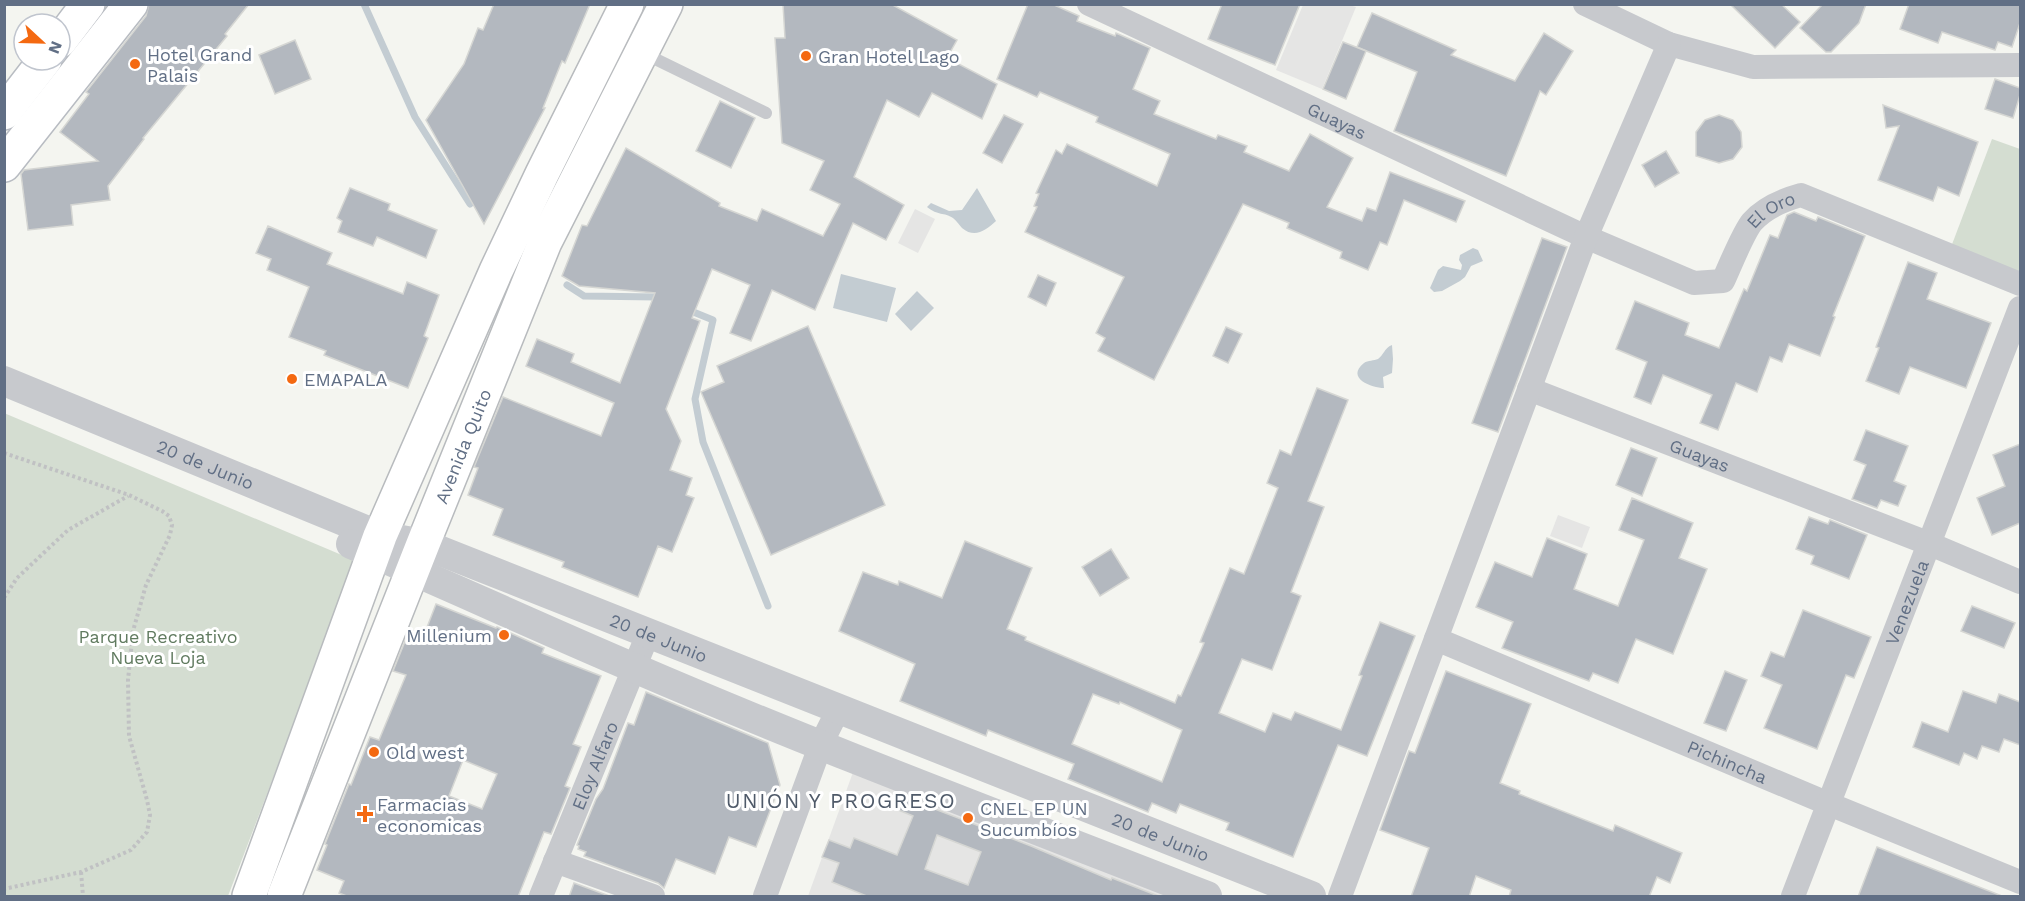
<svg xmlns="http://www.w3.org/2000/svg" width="2025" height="901" viewBox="0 0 2025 901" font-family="'Work Sans',sans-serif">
	<rect width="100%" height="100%" fill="#f4f5f0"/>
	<g fill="#e5e5e4">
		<path d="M1303 5H1349L1356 7 1322 89 1276 70Z"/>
		<path d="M915 209 935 219 918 253 898 243Z"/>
		<path d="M1558 515 1590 527 1582 548 1550 536Z"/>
		<path d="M856 764 1191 896H808Z"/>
	</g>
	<g fill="#d4ddd1">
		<path d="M1992 139 2020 149V273L1951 247Z"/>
		<path d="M4 413 356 561 228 896H5Z"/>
	</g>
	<g fill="#c3ccd2">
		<path d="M977 188 996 221C986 230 975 239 962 228 959 225 957 221 953 218 944 212 938 216 927 207L931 203 949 211 962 210Z"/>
		<path d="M1473 248 1478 250 1483 261 1471 266 1465 277 1460 281 1442 291 1434 292 1430 288 1438 270 1443 266 1461 270 1462 265 1459 260 1460 255Z"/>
		<path d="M841 274 896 288 887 322 833 308Z"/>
		<path d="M917 291 934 308 911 331 895 314Z"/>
		<path d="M1392 345 1393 359 1392 373 1383 377 1384 388C1372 388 1345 378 1364 363 1368 360 1374 361 1378 359 1384 355 1384 348 1392 345Z"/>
	</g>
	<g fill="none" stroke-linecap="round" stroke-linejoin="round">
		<g stroke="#c3ccd2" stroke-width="7">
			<path d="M364 4 415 117 470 204"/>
			<path d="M567 285 584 296 657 297 662 299"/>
			<path d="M686 309 713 320 695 399 703 442 768 606"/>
		</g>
	</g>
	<g fill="#b3b8bf" stroke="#d5d6d3" stroke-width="1.5" fill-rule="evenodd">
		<path d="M149 4H249L225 34 227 36 143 138 144 139 108 186 110 200 71 205 73 225 28 230 21 174 24 170 98 161 60 132 89 94 86 92 146 16Z"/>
		<path d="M494 4H590L565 63 562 61 543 108H545L484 224 426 120 464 64 478 28 483 30Z"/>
		<path d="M783 4H891L957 40 947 58 997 84 982 119 932 93 919 117 887 100 854 177 904 205 886 240 853 223 815 310 772 290 751 341 730 333 750 285 712 269 692 318 700 321 666 409 681 441 670 470 692 478 686 495 694 498 672 552 658 546 638 597 562 567 564 562 493 535 503 509 468 495 478 468 474 467 503 397 601 436 614 403 526 366 537 339 574 354 571 362 620 383 655 293 579 286 562 276 582 225 587 226 626 148 720 203 719 206 757 221 762 209 823 236 840 204 810 190 824 161 782 143 775 38H785Z"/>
		<path d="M1028 4H1052L1079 16 1077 21 1115 36 1116 33 1150 48 1133 89 1160 101 1154 114 1216 139 1218 135 1247 146 1244 152 1289 171 1310 134 1353 158 1327 207 1362 221 1367 208 1376 211 1390 172 1465 201 1456 222 1404 200 1387 245 1380 242 1368 270 1340 258 1342 252 1287 228 1289 223 1243 204 1154 380 1098 351 1105 338 1096 333 1124 277 1025 232 1037 207 1034 206 1039 194 1036 193 1056 150 1062 154 1067 144 1157 186 1170 154 1096 122 1098 117 1040 92 1037 97 997 79Z"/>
		<path d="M1222 4H1300L1275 65 1208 39Z"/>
		<path d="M1730 4H1781L1800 22 1775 48Z"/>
		<path d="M1823 4H1866L1859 23 1831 52H1826L1800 28Z"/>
		<path d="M1909 4H2020V23L2012 47 1998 42 1995 50 1942 32 1938 43 1900 29Z"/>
		<path d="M1372 13 1456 50 1451 55 1515 81 1544 33 1573 51 1546 95 1540 91 1506 176 1394 131 1417 72 1357 47Z"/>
		<path d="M295 40 311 79 275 94 259 55Z"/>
		<path d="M1343 42 1366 51 1346 99 1323 89Z"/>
		<path d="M1995 79 2020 88V95L2013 118 1985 109Z"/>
		<path d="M720 101 755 118 731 168 696 151Z"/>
		<path d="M1883 105 1978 142 1959 196 1938 187 1933 201 1878 180 1899 126 1886 128Z"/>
		<path d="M1004 115 1023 124 1002 163 983 153Z"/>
		<path d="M1719 115 1733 120 1741 132 1742 147 1733 159 1719 163 1696 156V132L1705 120Z"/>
		<path d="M1666 151 1679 173 1655 187 1642 165Z"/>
		<path d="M350 188 390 204 388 210 437 230 426 258 377 237 373 246 338 232 342 221 337 218Z"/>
		<path d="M1794 212 1816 221 1818 217 1865 236 1833 316 1835 317 1820 356 1789 344 1782 362 1770 357 1757 392 1736 383 1718 430 1700 423 1712 395 1663 375 1651 404 1634 397 1647 362 1616 349 1635 301 1689 323 1685 335 1719 348 1744 289 1747 291 1770 235 1778 238 1787 215Z"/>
		<path d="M268 226 332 253 327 264 403 294 407 282 439 295 424 336 428 338 408 388 324 355 326 351 289 337 309 287 267 270 271 259 256 253Z"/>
		<path d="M1542 238 1567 247 1498 432 1472 423Z"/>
		<path d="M1908 262 1937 273 1927 299 1991 323 1966 388 1910 367 1899 394 1866 381 1879 348 1876 347Z"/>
		<path d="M1038 275 1056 283 1046 306 1028 297Z"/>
		<path d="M808 326 885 505 771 555 701 392 724 382 717 366Z"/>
		<path d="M1226 327 1242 334 1228 363 1213 356Z"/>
		<path d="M1317 388 1348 400 1308 501 1324 507 1291 592 1301 596 1272 670 1242 659 1219 713 1265 732 1273 713 1291 720 1295 712 1341 730 1362 676 1359 675 1380 622 1415 636 1367 756 1338 745 1293 857 1226 830 1229 823 1180 804 1176 813 1152 803 1148 812 1068 779 1074 764 988 730 986 736 900 701 915 664 839 631 863 572 898 585 899 581 942 598 965 541 1032 568 1007 629 1026 637 1025 640 1175 703 1178 695 1181 696 1204 643 1200 642 1230 568 1244 574 1278 488 1267 483 1280 450 1291 455ZM1093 694 1119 704 1120 702 1182 730 1162 782 1072 744Z"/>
		<path d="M1866 430 1908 446 1894 481 1906 486 1898 506 1881 500 1877 508 1852 499 1866 465 1854 460Z"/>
		<path d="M2020 444V523L1992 535 1977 498 2005 486 1993 455Z"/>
		<path d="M1631 448 1657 458 1642 496 1616 485Z"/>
		<path d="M1632 498 1693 523 1679 558 1707 569 1673 654 1636 639 1618 683 1593 673 1589 681 1502 648 1513 622 1476 607 1495 562 1532 577 1547 538 1587 554 1574 589 1618 606 1644 540 1619 530Z"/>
		<path d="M1809 517 1828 524 1830 520 1867 535 1849 579 1811 564 1814 556 1796 549Z"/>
		<path d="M1111 549 1129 578 1100 596 1082 567Z"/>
		<path d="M436 604 496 628 497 627 544 648 542 653 601 676 573 744 581 747 565 786 570 788 551 834 544 832 518 897H349L339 893 344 881 317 870 327 845 325 844 349 784 351 785 370 737 379 740 406 675 393 671 410 629 424 635ZM463 760 497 774 482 809 449 796Z"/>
		<path d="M1972 606 2015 623 2004 648 1961 631Z"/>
		<path d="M1803 610 1871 637 1854 678 1846 675 1817 749 1764 728 1782 685 1761 676 1771 652 1784 657Z"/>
		<path d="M1446 671 1531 704 1500 783 1520 791 1519 794 1613 831 1615 825 1682 853 1670 883 1657 877 1649 897H1509L1511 890 1476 876 1469 897H1411L1429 848 1380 830 1409 751 1415 753Z"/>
		<path d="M1725 671 1747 680 1726 731 1704 723Z"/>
		<path d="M1963 691 1996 703 1999 694 2020 702V745L2004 739 1999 752 1982 746 1977 759 1964 753 1959 765 1913 747 1922 722 1948 732Z"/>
		<path d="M646 692 768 743 780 785 756 847 729 837 715 874 676 859 664 888 658 883 584 856 586 852 578 849 579 846 577 845 596 799 603 789 628 723 634 725Z"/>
		<path d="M901 796 1031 846 1111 880 1112 878 1161 897H869L832 882 839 863 822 857 829 840 850 848 854 838 897 855 913 816 896 809ZM937 835 981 852 968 885 925 869Z"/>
		<path d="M1877 847 2002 896V897H1858Z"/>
		<path d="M574 883 612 897H569Z"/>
	</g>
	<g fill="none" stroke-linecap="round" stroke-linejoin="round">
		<defs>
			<g id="secondary">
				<path d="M60 41 88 4"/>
				<path d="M4 113 45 60"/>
				<path d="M4 165 131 4"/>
			</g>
			<g id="trunk">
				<path d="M249 896 380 536 496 271 542 174 627 4"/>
				<path id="s7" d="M284 896 423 544 545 242 666 4"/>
			</g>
		</defs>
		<use href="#secondary" stroke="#b8bcc2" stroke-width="36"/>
		<use href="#trunk" stroke="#b8bbbe" stroke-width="36"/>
		<g stroke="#c0c1c3" stroke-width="4" stroke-dasharray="3 3" stroke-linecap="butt">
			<path d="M4 453 129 495 162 511 169 516 172 525 170 535 146 585 133 631 128 680 129 736 147 800 150 815 147 832 131 850 81 872 4 889"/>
			<path d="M4 598 17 578 68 530 128 496"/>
			<path d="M81 872 83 896"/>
		</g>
		<path stroke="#c7c9cd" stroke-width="12" d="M643 53 766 113"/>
		<g stroke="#c7c9cd" stroke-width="24">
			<path id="s1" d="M1089 4 1586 237 1694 283 1723 281C1730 266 1743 233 1752 222 1765 207 1783 200 1801 195L2020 284"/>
			<path d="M1585 4 1669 44 1753 67 2020 65"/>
			<path id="s2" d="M1529 389 1930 544 2020 582"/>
			<path id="s3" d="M1436 639 1829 804 2020 882"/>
			<path d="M555 861 653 896"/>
			<path id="s4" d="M541 896 648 634"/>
			<path d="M765 896 821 744 838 710"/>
			<path d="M1340 896 1586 237 1669 44"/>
			<path id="s5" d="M1793 896 2020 308"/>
		</g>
		<g stroke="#c7c9cd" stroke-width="30">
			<path id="s6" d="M4 381 380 536 423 544 1311 896"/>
			<path d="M351 544C445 584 538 627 632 667 822 749 1015 821 1207 896"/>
		</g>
		<use href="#secondary" stroke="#fff" stroke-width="33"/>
		<use href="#trunk" stroke="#fff" stroke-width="33"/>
	</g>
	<g fill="#f46911" stroke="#fff" stroke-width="2">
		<circle cx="806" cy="56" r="6"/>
		<circle cx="135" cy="64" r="6"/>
		<circle cx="292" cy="379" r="6"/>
		<circle cx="504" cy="635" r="6"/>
		<circle cx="374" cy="752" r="6"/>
		<path d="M362 805h6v6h6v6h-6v6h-6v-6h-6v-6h6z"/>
		<circle cx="968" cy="818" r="6"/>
	</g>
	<g text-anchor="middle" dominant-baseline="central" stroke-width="6" stroke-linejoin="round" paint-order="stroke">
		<g font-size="18" fill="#616f85" stroke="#fff" text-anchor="start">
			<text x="147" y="54">Hotel Grand<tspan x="147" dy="21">Palais</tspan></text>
			<text x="818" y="56">Gran Hotel Lago</text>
			<text x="304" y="379">EMAPALA</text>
			<text x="492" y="635" text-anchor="end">Millenium</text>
			<text x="386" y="752">Old west</text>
			<text x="377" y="804">Farmacias<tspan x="377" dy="21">economicas</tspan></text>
			<text x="980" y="808">CNEL EP UN<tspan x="980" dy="21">Sucumbíos</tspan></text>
		</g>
		<g font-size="18" fill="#616f85" stroke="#fff">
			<text stroke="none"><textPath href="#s1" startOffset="274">Guayas</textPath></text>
			<text stroke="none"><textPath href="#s1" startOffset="784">El Oro</textPath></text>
			<text stroke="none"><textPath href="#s7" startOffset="484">Avenida Quito</textPath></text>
			<text stroke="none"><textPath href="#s2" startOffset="183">Guayas</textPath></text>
			<text stroke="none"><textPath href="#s6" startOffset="218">20 de Junio</textPath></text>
			<text stroke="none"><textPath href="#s5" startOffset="315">Venezuela</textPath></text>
			<text stroke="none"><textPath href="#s6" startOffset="704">20 de Junio</textPath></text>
			<text stroke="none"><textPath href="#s3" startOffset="316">Pichincha</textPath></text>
			<text stroke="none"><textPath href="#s4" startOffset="141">Eloy Alfaro</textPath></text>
			<text stroke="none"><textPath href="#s6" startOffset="1244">20 de Junio</textPath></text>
		</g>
		<g font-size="18" fill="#617b60" stroke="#fff">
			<text x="158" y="636">Parque Recreativo<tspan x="158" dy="21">Nueva Loja</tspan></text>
		</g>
		<g font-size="21" letter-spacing="1.5" fill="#4f5a69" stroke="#fff">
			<text x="841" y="800">UNIÓN Y PROGRESO</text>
		</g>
	</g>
	<rect width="2025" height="901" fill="none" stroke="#616f85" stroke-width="12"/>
	<g transform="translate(42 42) rotate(112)"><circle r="28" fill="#ffffff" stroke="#c0c5ce" stroke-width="1.5"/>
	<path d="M0-4.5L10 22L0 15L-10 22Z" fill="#f46911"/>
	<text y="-9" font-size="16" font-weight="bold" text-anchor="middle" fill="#616f85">N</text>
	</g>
</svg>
